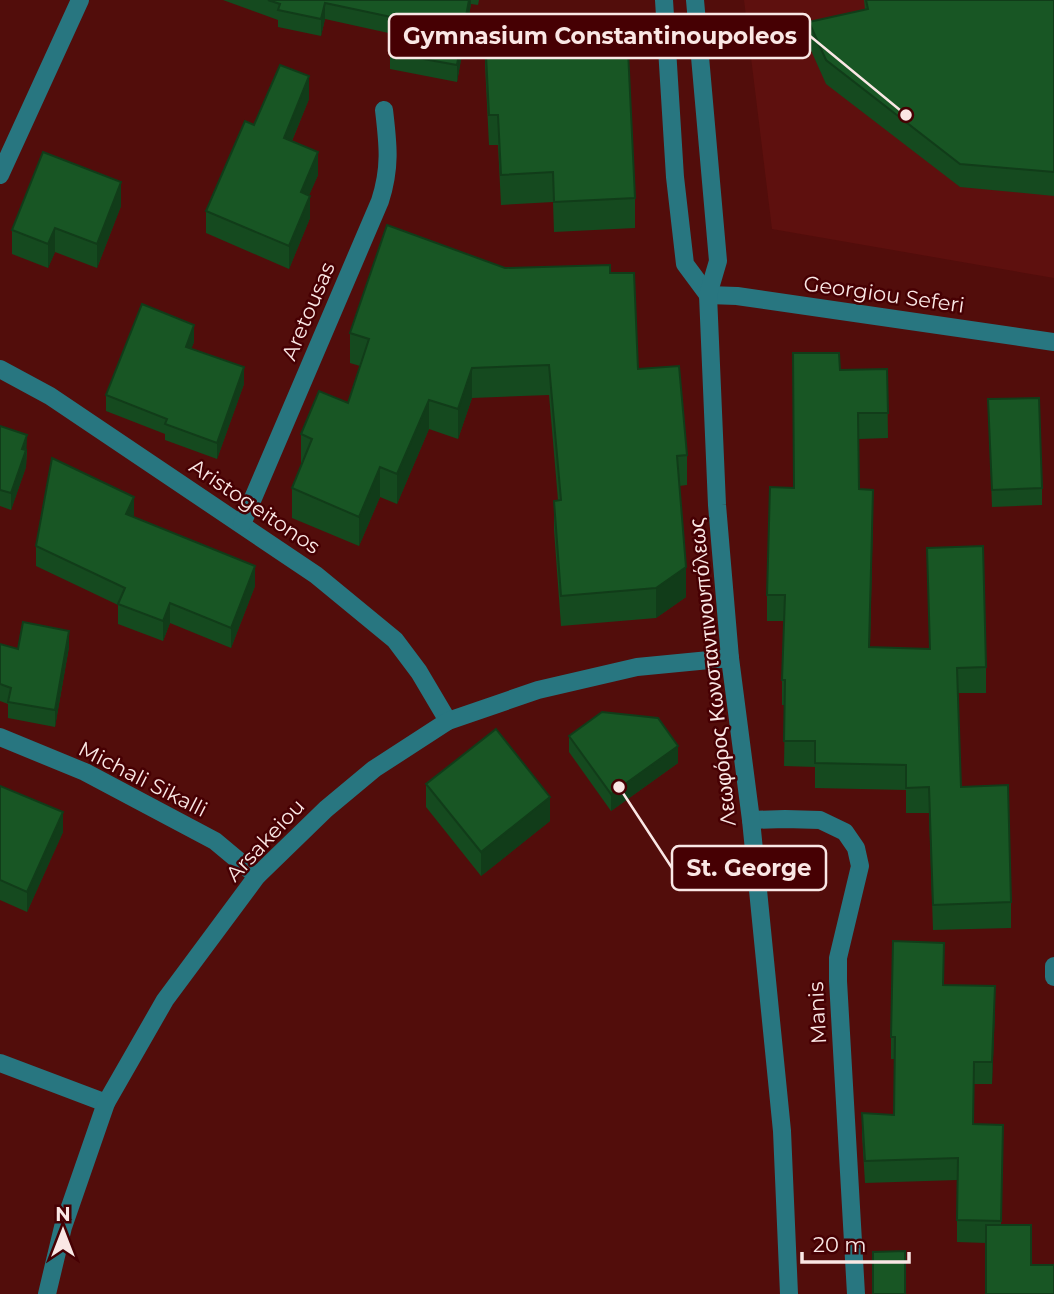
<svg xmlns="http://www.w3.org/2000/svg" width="1054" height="1294" viewBox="0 0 1054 1294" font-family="Montserrat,sans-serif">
	<rect width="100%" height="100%" fill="#520d0b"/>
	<path fill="#5e100e" d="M744 0H1054V278L772 229Z"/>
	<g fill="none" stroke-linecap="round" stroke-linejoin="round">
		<g stroke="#287680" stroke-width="18">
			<path d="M0 175 80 0"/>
			<path d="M708 295 737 296 1054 342"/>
			<path d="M0 369 50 396 316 575 395 640 419 672 448 721"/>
			<path d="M242 524 380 201C391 167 388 144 384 110"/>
			<path d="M0 737 85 772 215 841 257 876"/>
			<path d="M751 820 785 819 820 820 845 832 856 848 860 866 838 958V981L856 1294"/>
			<path d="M1054 966V977"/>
			<path d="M0 1063 106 1103"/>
			<path d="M47 1294 63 1227 106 1103 165 1000 257 876 326 809 374 769 448 721 538 690 637 667 730 658"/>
		</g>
		<g stroke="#287680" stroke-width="18">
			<path d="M664 0 675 177 685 264 708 295"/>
			<path d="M695 0 718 261 708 295 717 505 730 658 751 820 782 1131 789 1294"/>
		</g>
	</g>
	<g fill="#154a1f">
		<path d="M223 0H479L478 5 471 4 457 82 390 69V53L393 34 325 19 321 36 278 27V20Z"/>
		<path d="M864 0H1054V196L960 187 826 84 809 46V22L865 10Z"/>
		<path d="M485 35 635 198V228L554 232 553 202 501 205 498 145H489L485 65Z"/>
		<path d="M309 99 292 141 318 175 309 195 310 218 289 269 206 233V211L254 125Z"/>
		<path d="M121 206 97 268 55 252 48 268 12 254V230Z"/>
		<path d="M505 268 610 273 638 369 687 455V485L679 486 686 597 656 618 561 626 554 530V501L558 500 549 395 472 398 458 439 429 429 397 504 380 497 359 546 292 518V488L302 464H301V434L348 403 360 366 350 363V333Z"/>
		<path d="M194 342 191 349 244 384 217 459 165 440V434L106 411V395Z"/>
		<path d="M887 369 888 438 859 439V489L873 515 870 647 930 649 927 548 986 667V693H958L961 787 1011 902V928L933 930 929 813H906V790L815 788V767L784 766 785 705H782V680L784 621H767V595L793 488 840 370Z"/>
		<path d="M988 399 1042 488V505L992 507Z"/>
		<path d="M0 426 27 451 26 467 11 510 0 506Z"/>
		<path d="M134 517 255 586 231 648 170 623 163 641 118 624V605L36 566V546Z"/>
		<path d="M0 644 18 649 69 647 55 727 8 718V704L0 701Z"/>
		<path d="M569 736 678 763 611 811 569 752Z"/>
		<path d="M426 784 550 821 481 876 426 807Z"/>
		<path d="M0 786 63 832 27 912 0 900Z"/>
		<path d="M944 985 995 1008 992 1084H974L973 1124 1003 1125 1001 1225 1054 1294 986 1243 957 1242V1180L865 1183 862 1135V1113L894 1115V1059H891V1037Z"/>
	</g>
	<g fill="#113c19">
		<path d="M469 0H471V4L457 82V65Z"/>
		<path d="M325 3V19L321 36V19Z"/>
		<path d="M309 76V99L284 160V138Z"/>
		<path d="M318 152V175L301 214V192Z"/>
		<path d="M121 182V206L97 268V244Z"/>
		<path d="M310 196V218L289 269V246Z"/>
		<path d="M55 228V252L48 268V244Z"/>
		<path d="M194 325V342L186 363V347Z"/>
		<path d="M244 367V384L217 459V443Z"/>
		<path d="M472 368V398L458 439V409Z"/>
		<path d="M429 400V429L397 504V474Z"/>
		<path d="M27 435 26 467 11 510V493L22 449Z"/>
		<path d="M380 467V497L359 546V517Z"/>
		<path d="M873 490V515L869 673V647Z"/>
		<path d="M134 497V517L126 514Z"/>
		<path d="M255 566V586L231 648V628Z"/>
		<path d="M686 567V597L656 618V588Z"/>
		<path d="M170 603V623L163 641V621Z"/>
		<path d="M69 631V647L55 727V710Z"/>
		<path d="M678 746V763L611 811V794Z"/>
		<path d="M550 797V821L481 876V852Z"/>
		<path d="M63 812V832L27 912V892Z"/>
		<path d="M995 986V1008L992 1084V1062Z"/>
	</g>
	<g fill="#185624" stroke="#113c19" stroke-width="2">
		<path d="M268 0H469L457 65 390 53 396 18 325 3 321 19 278 10 280 4Z"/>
		<path d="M866 0H1054V172L960 164 826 60 809 22 868 9Z"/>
		<path d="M627 29 635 198 554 202 553 172 501 175 498 115H489L485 35Z"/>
		<path d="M280 65 309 76 284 138 318 152 301 192 310 196 289 246 206 211 245 121 254 125Z"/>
		<path d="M43 152 121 182 97 244 55 228 48 244 12 230Z"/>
		<path d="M387 225 505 268 610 265V273H634L638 369 679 366 687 455 677 456 686 567 656 588 561 596 554 501 561 500 549 365 472 368 458 409 429 400 397 474 380 467 359 517 292 488 312 439 301 434 319 391 348 403 369 339 350 333Z"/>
		<path d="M142 304 194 325 186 347 244 367 217 443 165 424 167 419 106 395Z"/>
		<path d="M793 353H839L840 370 887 369 888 413H858L859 489 873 490 869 647 930 649 927 548 983 546 986 667 957 668 961 787 1008 785 1011 902 933 905 929 787 906 788V765L815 763V741H784L785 680H782L785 595H767L770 487 794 488Z"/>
		<path d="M1039 398 1042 488 992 490 988 399Z"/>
		<path d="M0 426 27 435 22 449 26 450 11 493 0 490Z"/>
		<path d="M52 458 134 497 126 514 255 566 231 628 170 603 163 621 118 604 125 588 36 546Z"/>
		<path d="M23 622 69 631 55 710 8 702 11 688 0 684V644L18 649Z"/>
		<path d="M602 712 658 718 678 746 611 794 569 736Z"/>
		<path d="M496 729 550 797 481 852 426 784Z"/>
		<path d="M0 786 63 812 27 892 0 880Z"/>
		<path d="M893 941 944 943 943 985 995 986 992 1062H974L973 1124 1003 1125 1001 1221 957 1220 958 1158 865 1161 862 1113 894 1115 895 1037H891Z"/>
		<path d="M986 1225H1031V1265H1054V1294H986Z"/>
		<path d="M905 1251V1294H873V1252Z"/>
	</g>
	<g text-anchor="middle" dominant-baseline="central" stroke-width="5" stroke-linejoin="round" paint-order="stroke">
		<g font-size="21" fill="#fae7e5" stroke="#460003">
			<text transform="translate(884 294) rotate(8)">Georgiou Seferi</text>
			<text transform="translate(308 311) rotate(-67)">Aretousas</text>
			<text transform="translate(255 506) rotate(34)">Aristogeitonos</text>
			<text transform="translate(712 672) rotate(-96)">Λεωφόρος Κωνσταντινουπόλεως</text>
			<text transform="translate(143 779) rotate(27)">Michali Sikalli</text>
			<text transform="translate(265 840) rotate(-47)">Arsakeiou</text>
			<text transform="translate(817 1013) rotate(-93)">Manis</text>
		</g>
	</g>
	<path fill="none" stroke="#fae7e5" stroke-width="2.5" d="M906 115L810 36M619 787L672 868"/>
	<g fill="#fae7e5" stroke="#460003" stroke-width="2.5">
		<circle cx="906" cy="115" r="7"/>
		<circle cx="619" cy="787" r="7"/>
	</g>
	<g fill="#460003" stroke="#fae7e5" stroke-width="2.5">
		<rect x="389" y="14" width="421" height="44" rx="7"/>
		<rect x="672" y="846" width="154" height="44" rx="7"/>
	</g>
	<g font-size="23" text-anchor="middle" font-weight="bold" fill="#fae7e5">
		<text x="600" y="44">Gymnasium Constantinoupoleos</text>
		<text x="749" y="876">St. George</text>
	</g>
	<g transform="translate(63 1231)" stroke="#460003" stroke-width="5" paint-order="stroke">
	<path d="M0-5L12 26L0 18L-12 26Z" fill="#fae7e5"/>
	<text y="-10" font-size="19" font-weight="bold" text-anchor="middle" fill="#fae7e5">N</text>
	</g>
	<path d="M802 1252v10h107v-10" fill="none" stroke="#fae7e5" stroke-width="3.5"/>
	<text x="813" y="1252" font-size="21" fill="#fae7e5" stroke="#460003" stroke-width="5" paint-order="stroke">20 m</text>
</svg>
